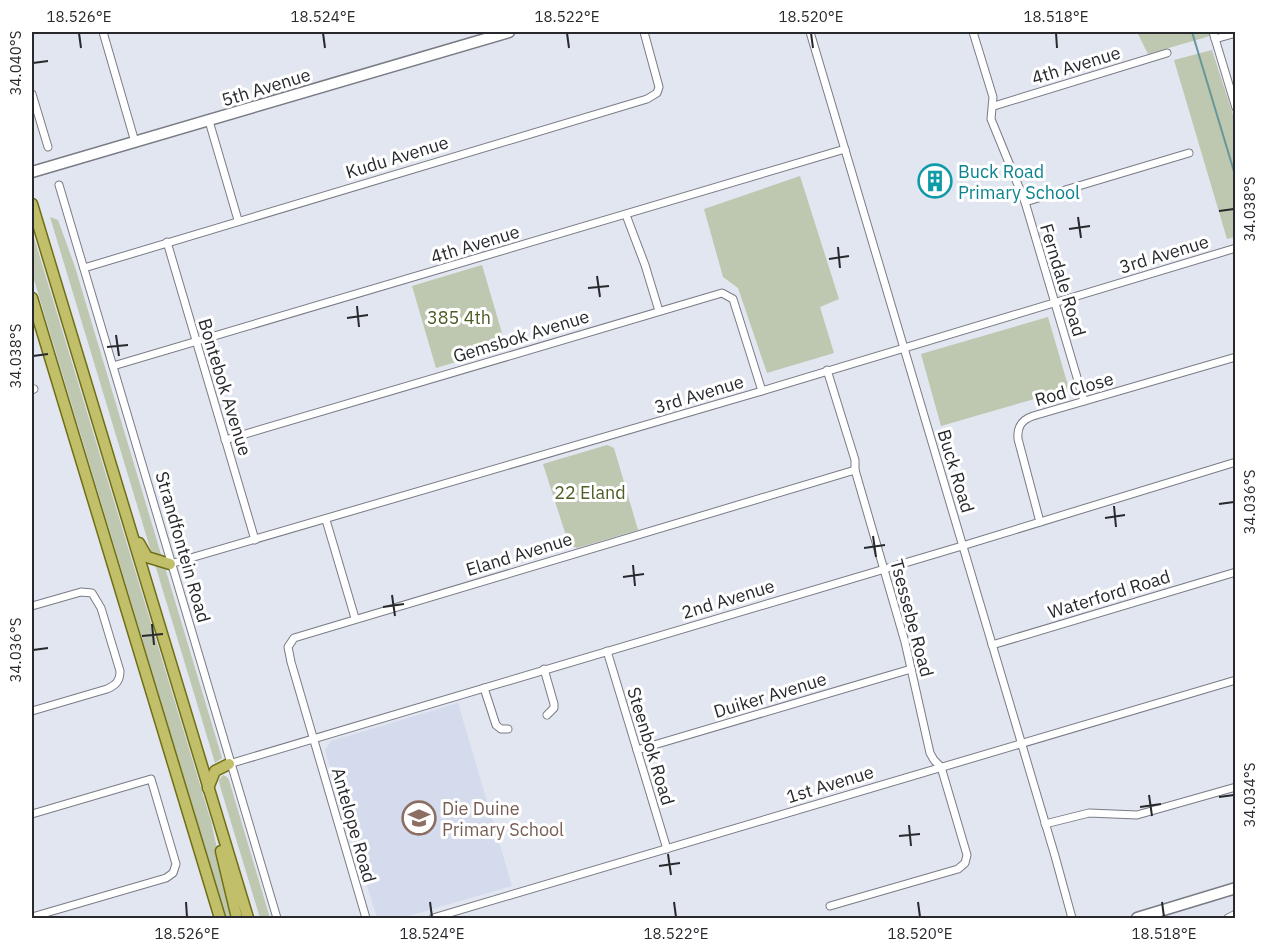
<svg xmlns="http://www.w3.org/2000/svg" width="1267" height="950" viewBox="0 0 1267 950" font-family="'IBM Plex Sans',sans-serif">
	<rect width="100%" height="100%" fill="#e2e6f1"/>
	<path fill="#d4dbec" d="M458 703 512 886 401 918H377L325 750 331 741Z"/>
	<g fill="#bec7af">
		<path d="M1137 32H1208L1210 36 1148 54Z"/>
		<path d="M1212 50 1235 121V237L1227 239 1174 60Z"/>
		<path d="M800 176 839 299 820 307 834 353 767 373 738 288 723 277 704 209Z"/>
		<path d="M50 217 58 220 75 267 222 758 215 763Z"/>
		<path d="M32 231 211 821 232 918H227L223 907 32 273Z"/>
		<path d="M482 265 506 347 436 368 412 286Z"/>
		<path d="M1048 317 1069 389 941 426 921 354Z"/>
		<path d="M607 445 614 448 638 530 577 548 569 545 543 464Z"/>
		<path d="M223 775 227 777 229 780 270 918H260L220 786 219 780Z"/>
	</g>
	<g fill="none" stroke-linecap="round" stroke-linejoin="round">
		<path stroke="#67979a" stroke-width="2" d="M1192 32 1236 178"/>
		<defs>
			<g id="street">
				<path d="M103 32 135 142"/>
				<path d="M810 32 1055 856 1072 918"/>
				<path d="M973 32 993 97 991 119 1025 202 1084 401"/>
				<path d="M1213 32 1236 108"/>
				<path d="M1215 39 1236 33"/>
				<path d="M32 94 48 147"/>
				<path d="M994 106 1167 53"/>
				<path d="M209 121 238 220"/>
				<path d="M59 185 277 918"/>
				<path d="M1025 202 1189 153"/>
				<path d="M626 215 645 265 659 311"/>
				<path d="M167 242 255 540"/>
				<path d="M84 268 647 99 657 93 659 87 644 32"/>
				<path d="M113 366 845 149"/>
				<path d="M827 370 855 460V470L905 642 930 753 934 760 941 767 967 855 965 863 958 869 830 906"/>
				<path d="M32 390 34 389"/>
				<path d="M225 440 722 293 733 299 762 391"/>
				<path d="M326 520 355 618"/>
				<path d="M1040 522 1018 439C1017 427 1021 420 1033 416L1236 357"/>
				<path d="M170 564 762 391 1236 248"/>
				<path d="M32 606 81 592 92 593 101 608 120 671C120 681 116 685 107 689L32 711"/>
				<path d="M992 645 1236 572"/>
				<path d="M607 651 667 849"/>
				<path d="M544 669 554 704V708L547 715"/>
				<path d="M484 688 496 725 501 729H508"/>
				<path d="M637 750 911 669"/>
				<path d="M229 764 962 546 1236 462"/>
				<path d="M32 814 151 779 176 864 173 873 166 878 32 917"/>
				<path d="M1045 824 1089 813 1137 815 1236 787"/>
				<path d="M366 918 291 662 288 647 294 638 855 470"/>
				<path d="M433 918 1236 680"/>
				<path d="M1228 918 1236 914"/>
			</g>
			<g id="secondary">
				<path d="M32 172 509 32"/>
				<path d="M1137 918 1236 888"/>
			</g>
			<g id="primary">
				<path d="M32 204 248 918"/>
				<path d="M32 298 220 918"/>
				<path d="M139 543 147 557 170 564"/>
				<path d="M208 788 215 771 229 764"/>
				<path d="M221 851 237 918"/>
			</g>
		</defs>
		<use href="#street" stroke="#797c85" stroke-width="9"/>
		<use href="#secondary" stroke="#797c85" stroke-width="13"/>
		<use href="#primary" stroke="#706f14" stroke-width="13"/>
		<use href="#street" stroke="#fff" stroke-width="7"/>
		<use href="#secondary" stroke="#fff" stroke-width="10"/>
		<use href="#primary" stroke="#c1bf6a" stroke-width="10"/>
	</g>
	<path fill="none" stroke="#27292d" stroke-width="2" d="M79 33 81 48M323 33 325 48M567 33 569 48M811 33 813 48M1056 33 1057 48M33 63 48 61M1219 211 1234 209M1078 217 1081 238M1069 229 1090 226M838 247 840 268M829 259 849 256M597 276 600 297M588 288 609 286M357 306 359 327M347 318 368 315M116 335 119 356M107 347 128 345M33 356 48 354M1219 504 1234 502M1114 506 1116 527M1105 518 1125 515M873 536 876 557M864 548 885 545M633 565 635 586M623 577 644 574M392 595 395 616M383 607 404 604M152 624 154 645M142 636 163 634M33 650 48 648M1149 795 1152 816M1219 797 1234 795M1140 807 1161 804M909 825 911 846M899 836 920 834M668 854 671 875M659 866 680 863M186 902 187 917M430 902 432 917M674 902 676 917M918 902 920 917M1162 902 1164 917"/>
	<defs>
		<symbol id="building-ring" viewBox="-11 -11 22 22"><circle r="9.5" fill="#fff" stroke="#0f9aa8" stroke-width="1.5"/><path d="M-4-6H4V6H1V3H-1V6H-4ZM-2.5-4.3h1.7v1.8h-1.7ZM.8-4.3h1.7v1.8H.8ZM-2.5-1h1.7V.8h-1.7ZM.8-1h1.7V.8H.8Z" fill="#0f9aa8"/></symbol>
		<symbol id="school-ring" viewBox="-11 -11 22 22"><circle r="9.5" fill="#fff" stroke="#8d6e63" stroke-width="1.5"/><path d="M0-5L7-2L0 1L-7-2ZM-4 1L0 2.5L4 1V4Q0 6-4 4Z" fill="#8d6e63"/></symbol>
	</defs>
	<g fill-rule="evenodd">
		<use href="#building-ring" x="916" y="162" width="38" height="38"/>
		<use href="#school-ring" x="400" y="799" width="38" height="38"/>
	</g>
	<g text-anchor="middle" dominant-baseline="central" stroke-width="6" stroke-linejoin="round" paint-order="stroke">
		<g font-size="18" fill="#27292d" stroke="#fff">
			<text transform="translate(1076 65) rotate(-17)">4th Avenue</text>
			<text transform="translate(266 87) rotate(-17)">5th Avenue</text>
			<text transform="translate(397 157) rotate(-17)">Kudu Avenue</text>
			<text transform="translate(475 244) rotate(-17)">4th Avenue</text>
			<text transform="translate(1164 254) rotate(-17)">3rd Avenue</text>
			<text transform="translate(1063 280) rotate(73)">Ferndale Road</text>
			<text transform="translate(521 336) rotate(-17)">Gemsbok Avenue</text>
			<text transform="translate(225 387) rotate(73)">Bontebok Avenue</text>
			<text transform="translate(1074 389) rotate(-16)">Rod Close</text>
			<text transform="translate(699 394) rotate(-17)">3rd Avenue</text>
			<text transform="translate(956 471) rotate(73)">Buck Road</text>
			<text transform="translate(183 547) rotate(74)">Strandfontein Road</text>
			<text transform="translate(519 554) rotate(-17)">Eland Avenue</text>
			<text transform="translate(1109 594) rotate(-17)">Waterford Road</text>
			<text transform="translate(728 599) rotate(-17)">2nd Avenue</text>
			<text transform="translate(912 618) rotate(75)">Tsessebe Road</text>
			<text transform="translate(770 695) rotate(-17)">Duiker Avenue</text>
			<text transform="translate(651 746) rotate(73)">Steenbok Road</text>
			<text transform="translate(830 784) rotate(-17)">1st Avenue</text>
			<text transform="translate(354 825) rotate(74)">Antelope Road</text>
		</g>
		<g font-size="18" fill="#0d838f" stroke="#fff" text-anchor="start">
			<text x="958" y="171">Buck Road<tspan x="958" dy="21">Primary School</tspan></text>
		</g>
		<g font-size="18" fill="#4c5d26" stroke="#fff">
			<text x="459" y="317">385 4th</text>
			<text x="590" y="492">22 Eland</text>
		</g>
		<g font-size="18" fill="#785e54" stroke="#fff" text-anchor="start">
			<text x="442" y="808">Die Duine<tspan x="442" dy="21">Primary School</tspan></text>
		</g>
	</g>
	<rect width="1267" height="950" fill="none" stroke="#ffffff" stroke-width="66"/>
	<rect x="33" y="33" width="1201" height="884" fill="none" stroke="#27292d" stroke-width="2"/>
	<g font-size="15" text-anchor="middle" fill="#27292d">
		<text x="79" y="22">18.526°E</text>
		<text x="323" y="22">18.524°E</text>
		<text x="567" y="22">18.522°E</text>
		<text x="811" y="22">18.520°E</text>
		<text x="1056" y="22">18.518°E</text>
		<text transform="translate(16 63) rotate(-90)" y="5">34.040°S</text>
		<text transform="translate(1250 209) rotate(-90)" y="5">34.038°S</text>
		<text transform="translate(16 356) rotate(-90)" y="5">34.038°S</text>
		<text transform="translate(1250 502) rotate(-90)" y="5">34.036°S</text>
		<text transform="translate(16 650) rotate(-90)" y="5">34.036°S</text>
		<text transform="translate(1250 795) rotate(-90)" y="5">34.034°S</text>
		<text x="187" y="939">18.526°E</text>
		<text x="432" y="939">18.524°E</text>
		<text x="676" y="939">18.522°E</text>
		<text x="920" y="939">18.520°E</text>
		<text x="1164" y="939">18.518°E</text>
	</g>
</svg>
